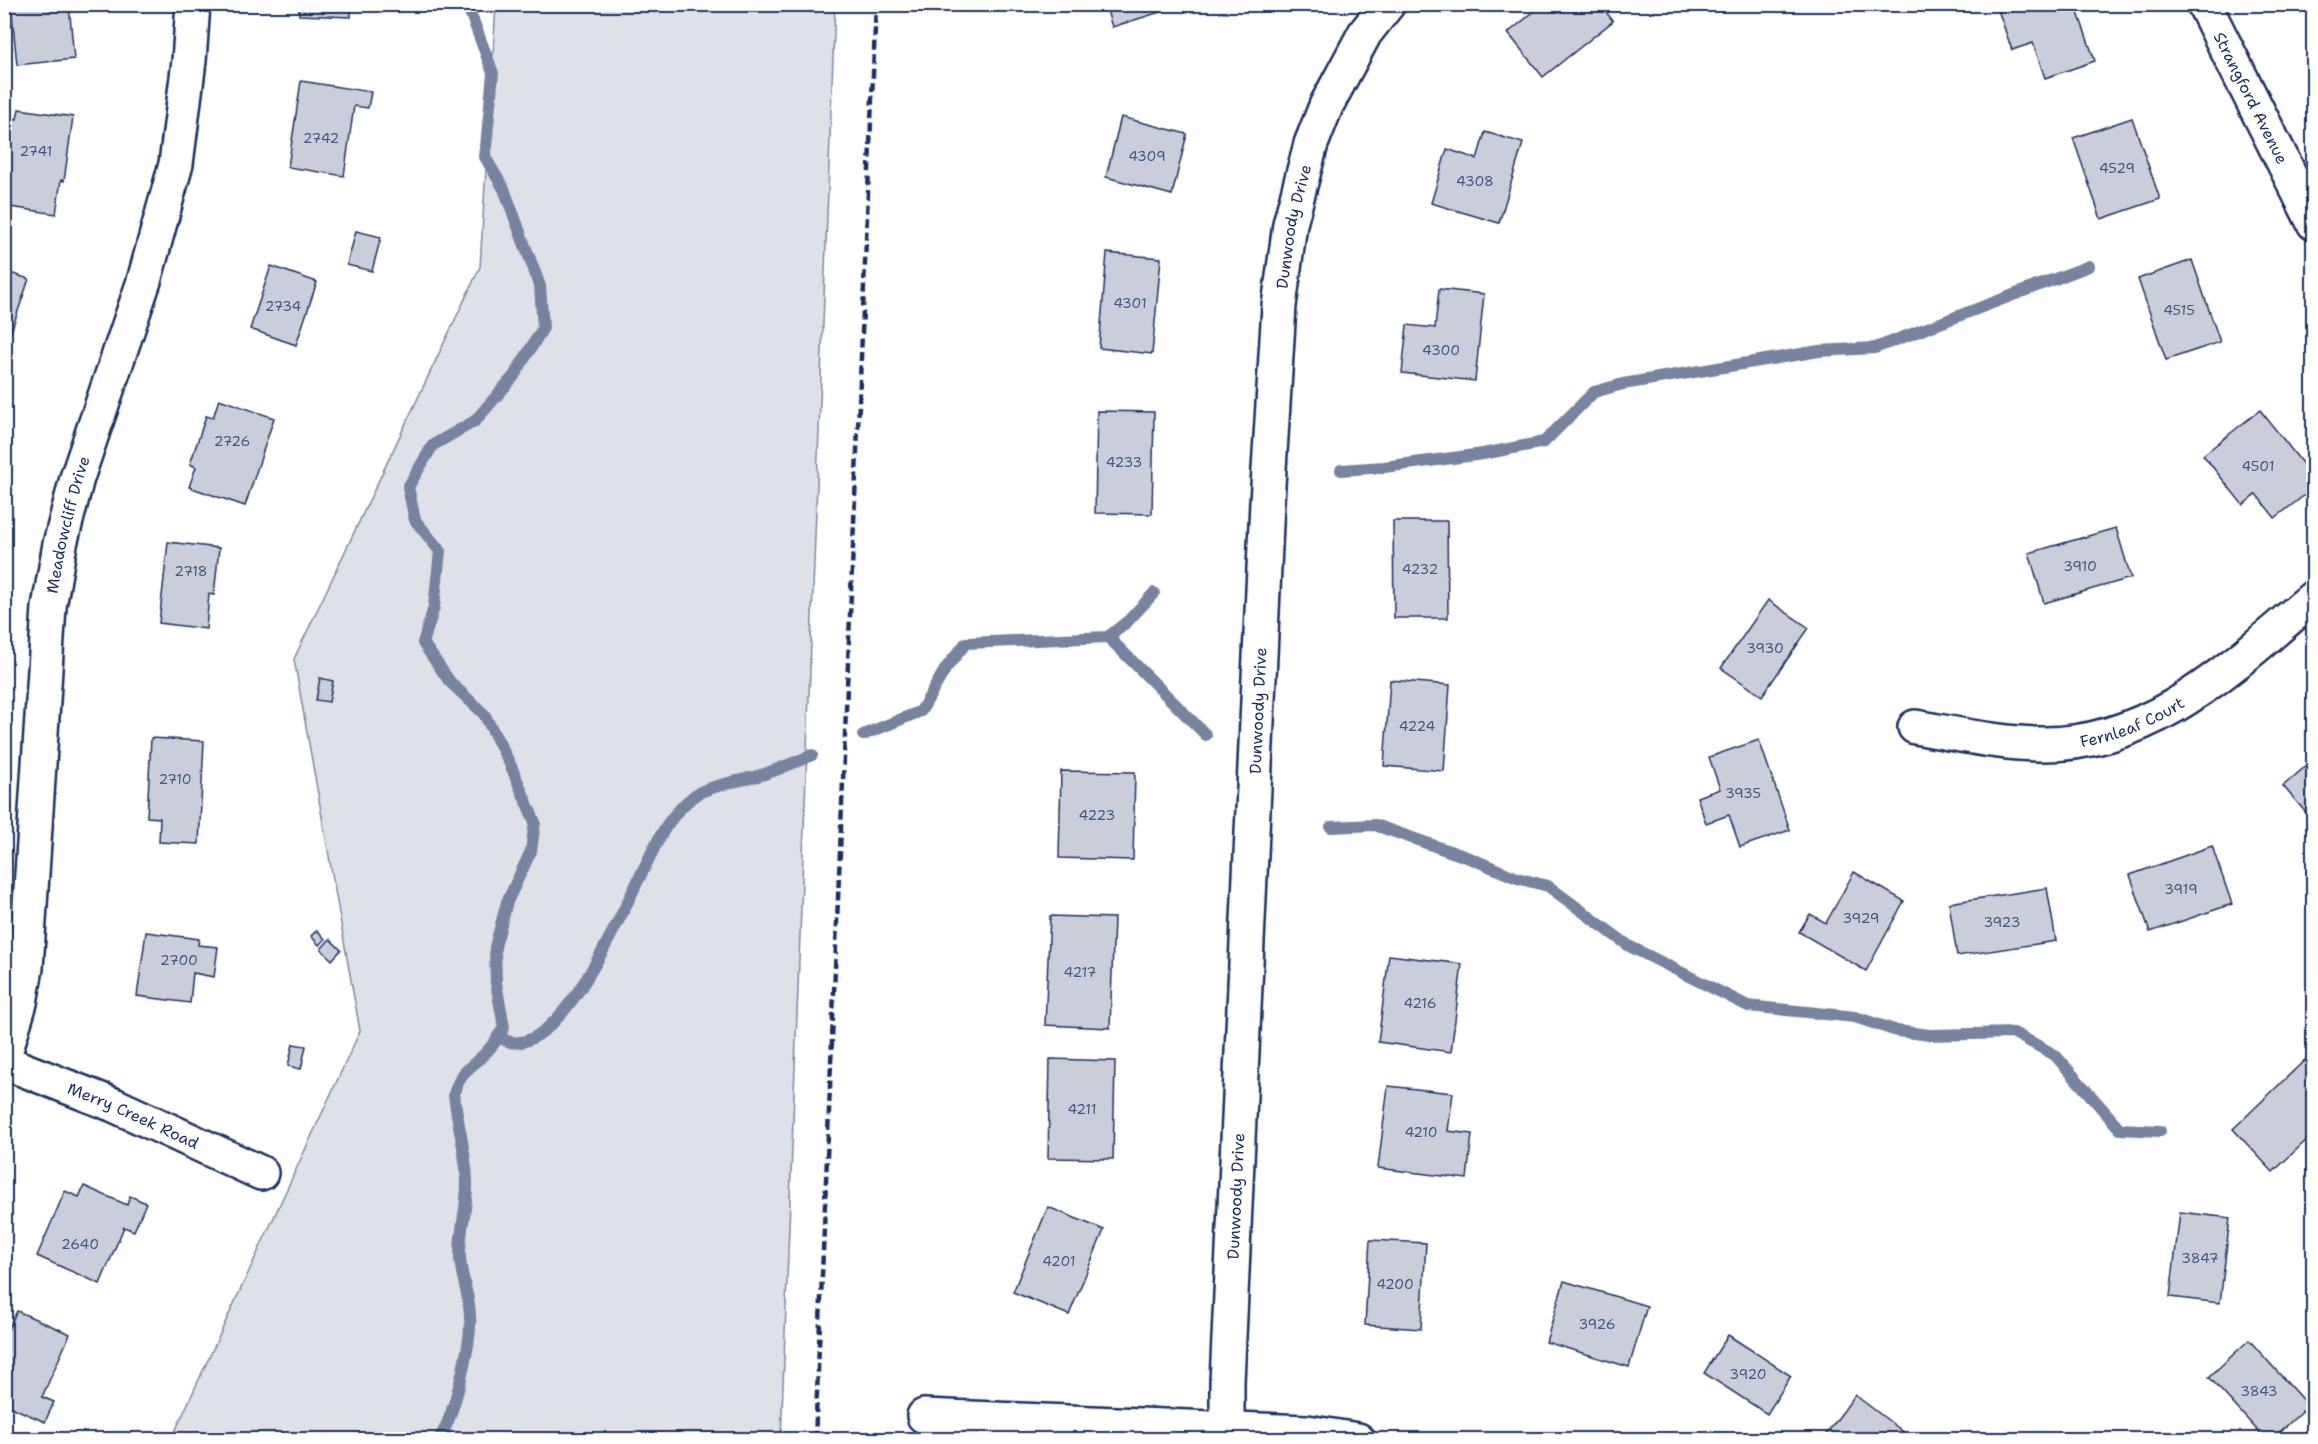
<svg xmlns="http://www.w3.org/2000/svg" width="2318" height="1444" viewBox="0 0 2318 1444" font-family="'Shantell Sans',sans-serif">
	<rect width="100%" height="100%" fill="#fff"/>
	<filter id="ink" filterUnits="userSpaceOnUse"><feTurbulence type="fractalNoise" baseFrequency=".0167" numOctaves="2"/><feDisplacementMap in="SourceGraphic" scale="12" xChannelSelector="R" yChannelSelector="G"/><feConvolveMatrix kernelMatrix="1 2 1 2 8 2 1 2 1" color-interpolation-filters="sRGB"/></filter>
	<g filter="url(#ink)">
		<path fill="#dee1e7" stroke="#7c88a2" stroke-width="1.5" d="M496 5H835L781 1439 171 1440 360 1031 294 659 480 267Z"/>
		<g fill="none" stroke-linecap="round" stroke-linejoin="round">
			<g stroke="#77839f" stroke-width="12">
				<path d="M1341 470 1384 467 1483 454 1544 442 1594 392 1623 384 1819 351 1875 348 2089 266"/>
				<path d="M1108 637 1206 735"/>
				<path d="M863 735 921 711 946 668 966 643 1108 637 1128 621 1154 593"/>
				<path d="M1331 827 1375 825 1472 859 1517 878 1548 886 1629 946 1748 1006 1855 1017 1897 1031 1930 1035 2014 1033 2055 1055 2120 1129 2160 1131"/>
				<path d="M498 1036C502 1038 506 1041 510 1042 572 1054 639 866 667 825 674 815 686 802 695 795 707 786 745 780 761 775 778 770 795 762 812 755"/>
				<path d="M438 1440C453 1422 472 1341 470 1317 470 1297 461 1277 460 1258 459 1233 467 1209 467 1184 467 1154 457 1124 454 1094 462 1066 475 1067 490 1048 496 1042 500 1034 504 1027L496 983 495 947 507 902 531 851 535 822 511 766 484 714 450 682 423 643 434 607 440 551 415 520 408 487 433 445 475 421 514 376 543 328 540 286 504 189 485 157 493 73 467 4"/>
			</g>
		</g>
		<g fill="#caceda" stroke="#1b2f5e" stroke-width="1.5">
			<path d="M11 4H69L74 59 17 65Z"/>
			<path d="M299 4H351V17L299 15Z"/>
			<path d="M1105 4H1183V5L1112 27Z"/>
			<path d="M1543 4H1600L1613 21 1543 77 1508 33Z"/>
			<path d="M2004 4H2075L2095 61 2045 78 2033 43 2012 50 1997 7Z"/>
			<path d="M301 81 371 92 368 108 354 106 344 176 288 167Z"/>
			<path d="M19 109 73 117 64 181 61 180 56 214 4 206 5 117 17 119Z"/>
			<path d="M1121 117 1187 134 1172 195 1106 177Z"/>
			<path d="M2132 118 2160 199 2101 219 2073 138Z"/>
			<path d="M1485 132 1523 143 1499 223 1431 203 1447 149 1477 159Z"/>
			<path d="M356 231 381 237 372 271 347 265Z"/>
			<path d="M1107 253 1161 258 1152 354 1099 348Z"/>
			<path d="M2192 260 2220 342 2166 360 2138 279Z"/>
			<path d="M271 266 317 282 296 345 250 329Z"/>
			<path d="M4 271 29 279 4 352Z"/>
			<path d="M1439 289 1484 294 1475 381 1402 373 1407 325 1435 328Z"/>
			<path d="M219 399 274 418 245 506 189 487 196 467 190 464 206 416 213 418Z"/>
			<path d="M2260 410 2314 478V488L2275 518 2256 494 2243 505 2203 455Z"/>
			<path d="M1097 411 1154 412 1152 514 1095 513Z"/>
			<path d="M1393 521H1447L1448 618H1394Z"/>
			<path d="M2116 528 2131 578 2044 603 2029 553Z"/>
			<path d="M168 542 219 548 214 595 209 594 206 629 159 623Z"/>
			<path d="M1768 600 1809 628 1762 696 1721 668Z"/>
			<path d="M320 678 333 681 329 702 316 700Z"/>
			<path d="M1390 680 1450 685 1444 771 1384 766Z"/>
			<path d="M151 738 204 741 199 844 159 842 160 818 147 817Z"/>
			<path d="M1759 740 1790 830 1740 847 1729 815 1706 823 1697 797 1720 789 1709 757Z"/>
			<path d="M2314 759V822L2283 786Z"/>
			<path d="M1061 771 1135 772 1133 860 1059 858Z"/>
			<path d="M2212 846 2232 904 2150 932 2130 875Z"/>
			<path d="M1854 872 1904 901 1866 971 1799 932 1810 914 1826 923Z"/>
			<path d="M2047 888 2056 941 1957 956 1949 903Z"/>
			<path d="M1050 916 1114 918 1110 1028 1045 1025Z"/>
			<path d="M317 930 325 939 319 945 311 936Z"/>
			<path d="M146 932 199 939 198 945 218 947 214 977 193 973 190 1003 137 996Z"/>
			<path d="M330 939 341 950 332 960 321 949Z"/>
			<path d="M1389 955 1462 964 1451 1052 1378 1042Z"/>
			<path d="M293 1044 306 1046 301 1069 288 1066Z"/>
			<path d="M2307 1058 2314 1065V1133L2273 1172 2233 1129Z"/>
			<path d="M1050 1059 1115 1061 1113 1159 1048 1158Z"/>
			<path d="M1388 1086 1453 1093 1448 1131 1472 1134 1467 1179 1378 1168Z"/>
			<path d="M84 1186 127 1205 130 1196 146 1203 134 1231 124 1227 100 1284 37 1256 65 1191 79 1197Z"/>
			<path d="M1048 1207 1104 1230 1069 1315 1013 1292Z"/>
			<path d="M2180 1212 2230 1218 2220 1303 2170 1297Z"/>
			<path d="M1370 1240 1426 1243 1421 1329 1365 1325Z"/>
			<path d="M1564 1281 1647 1306 1629 1367 1546 1342Z"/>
			<path d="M17 1311 70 1334 42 1397 54 1402 45 1422 4 1404V1338Z"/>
			<path d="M1728 1335 1791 1376 1767 1414 1704 1373Z"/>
			<path d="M2249 1340 2308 1406 2271 1440H2266L2209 1377Z"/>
			<path d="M1855 1395 1914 1440H1822Z"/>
		</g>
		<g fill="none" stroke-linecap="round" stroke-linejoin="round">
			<defs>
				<g id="minor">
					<path id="s1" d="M2204 4 2314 223"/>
					<path id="s2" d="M1915 727C1956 734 1997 743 2038 744 2152 747 2233 665 2314 597"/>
					<path id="s3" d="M4 1056 20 1003 26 968 49 607 60 544 77 478 144 281 176 164 189 61 193 4"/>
					<path id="s4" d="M4 1062 114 1105 261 1173"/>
					<path d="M924 1416 1307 1432 1358 1440"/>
					<path id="s5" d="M1227 1440V1382L1267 502 1279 306 1290 224 1311 144 1326 106 1365 33 1388 4"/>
				</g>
			</defs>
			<use href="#minor" stroke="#1b2f5e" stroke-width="38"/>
			<use href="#minor" stroke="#fff" stroke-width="33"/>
			<path stroke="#1b2f5e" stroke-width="4.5" stroke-dasharray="9 4.5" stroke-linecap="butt" d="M815 1440 876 4"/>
		</g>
	</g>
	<g text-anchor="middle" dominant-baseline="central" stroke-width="5" stroke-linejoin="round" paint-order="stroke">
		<g font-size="14" fill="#47577d">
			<text x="321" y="138">2742</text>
			<text x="36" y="151">2741</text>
			<text x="1147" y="156">4309</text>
			<text x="2117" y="168">4529</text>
			<text x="1475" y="181">4308</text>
			<text x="1130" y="303">4301</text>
			<text x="283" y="306">2734</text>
			<text x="2179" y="310">4515</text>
			<text x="1441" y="350">4300</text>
			<text x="232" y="441">2726</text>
			<text x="1124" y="462">4233</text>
			<text x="2258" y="466">4501</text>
			<text x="2080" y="566">3910</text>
			<text x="1420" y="569">4232</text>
			<text x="191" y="571">2718</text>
			<text x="1765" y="648">3930</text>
			<text x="1417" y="726">4224</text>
			<text x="175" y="779">2710</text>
			<text x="1743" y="793">3935</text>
			<text x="1097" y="815">4223</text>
			<text x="2181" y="889">3919</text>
			<text x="1861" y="918">3929</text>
			<text x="2002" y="922">3923</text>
			<text x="179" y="960">2700</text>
			<text x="1080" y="972">4217</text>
			<text x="1420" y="1003">4216</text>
			<text x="1082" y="1109">4211</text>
			<text x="1421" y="1132">4210</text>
			<text x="80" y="1244">2640</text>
			<text x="2200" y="1258">3847</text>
			<text x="1059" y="1261">4201</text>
			<text x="1395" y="1284">4200</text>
			<text x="1597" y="1324">3926</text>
			<text x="1748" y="1374">3920</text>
			<text x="2259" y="1391">3843</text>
		</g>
		<g font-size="16" fill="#1b2f5e" stroke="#fff">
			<text stroke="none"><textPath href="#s1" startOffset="105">Strangford Avenue</textPath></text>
			<text stroke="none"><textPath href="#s5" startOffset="1216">Dunwoody Drive</textPath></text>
			<text stroke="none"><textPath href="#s3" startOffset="537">Meadowcliff Drive</textPath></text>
			<text stroke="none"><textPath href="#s5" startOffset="730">Dunwoody Drive</textPath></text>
			<text stroke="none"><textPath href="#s2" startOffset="222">Fernleaf Court</textPath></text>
			<text stroke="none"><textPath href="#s4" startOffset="140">Merry Creek Road</textPath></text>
			<text stroke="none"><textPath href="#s5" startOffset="244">Dunwoody Drive</textPath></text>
		</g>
	</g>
	<rect width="2318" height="1444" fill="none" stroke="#fff" stroke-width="24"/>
	<rect x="12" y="12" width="2294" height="1420" fill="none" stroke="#1b2f5e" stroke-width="2" filter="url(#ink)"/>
</svg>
